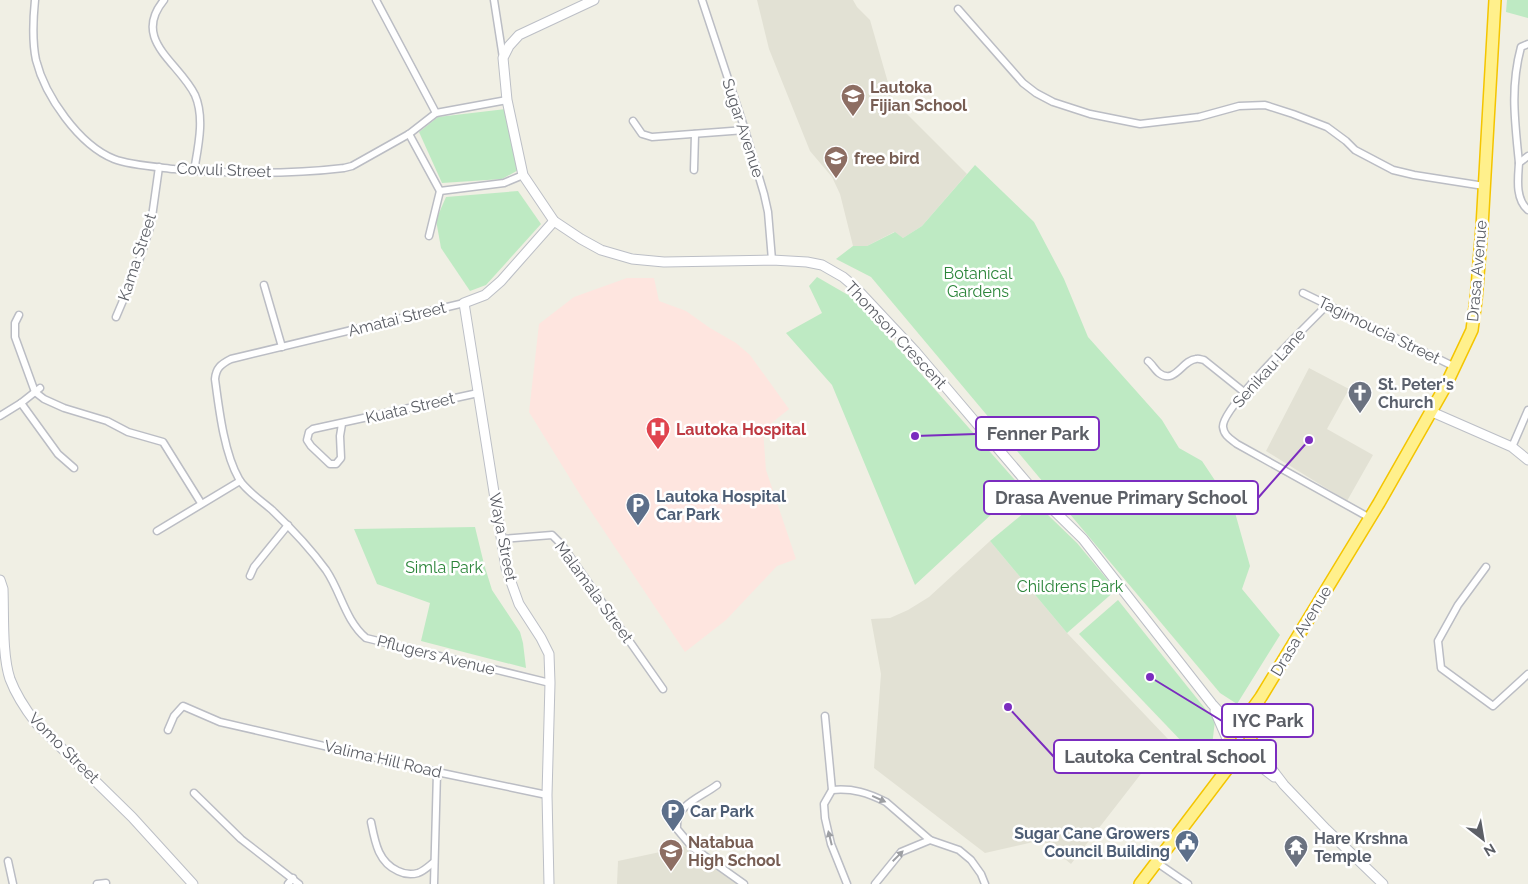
<svg xmlns="http://www.w3.org/2000/svg" width="1528" height="884" viewBox="0 0 1528 884" font-family="Raleway,sans-serif">
	<rect width="100%" height="100%" fill="#f0efe4"/>
	<g fill="#e2e1d4">
		<path d="M757 0H853L857 7 870 20 893 100 967 174 922 226 903 238 894 232 867 246H853L840 194 832 177 810 151 769 49Z"/>
		<path d="M1309 368 1349 389 1327 429 1373 455 1347 501 1266 451Z"/>
		<path d="M990 541 1067 633 1168 739 1071 864 1042 840 985 853 874 768 881 674 871 619 890 618 908 610 929 597Z"/>
		<path d="M688 846 740 884H617L618 861Z"/>
	</g>
	<path fill="#fee5df" d="M627 278H654L659 301 686 311 710 328 736 343 750 355 789 409 763 430 766 470 796 559 777 566 726 620 685 652 584 501 529 412 539 324 574 297Z"/>
	<g fill="#beeac3">
		<path d="M1507 0H1528V18L1506 12Z"/>
		<path d="M514 108 522 168 502 179 442 183 419 132 438 117Z"/>
		<path d="M975 165 1034 222 1064 279 1088 337 1162 420 1179 448 1202 461 1234 509 1250 566 1242 589 1280 635 1237 704 1220 693 871 277 836 259 853 246H867L895 232 903 238 922 226Z"/>
		<path d="M518 191 541 224 486 285 470 291 441 248 436 220 446 197Z"/>
		<path d="M817 277 855 299 1021 487 915 585 832 385 786 333 822 313 809 286Z"/>
		<path d="M1025 512 1048 515 1077 543 1116 590 1067 633 990 541Z"/>
		<path d="M475 527 484 564 492 590 520 632 523 643 526 668 421 641 430 603 377 584 354 529Z"/>
		<path d="M1118 600 1215 721 1209 770 1079 634Z"/>
	</g>
	<g fill="none" stroke-linecap="round" stroke-linejoin="round">
		<defs>
			<g id="street">
				<path d="M35 0C33 20 32 41 36 60 45 96 79 145 114 159 129 165 157 167 174 169 232 174 285 175 344 168L352 166 409 134 436 113 507 100"/>
				<path d="M164 0C131 40 179 62 195 95 205 118 198 147 194 171"/>
				<path d="M376 0 436 113"/>
				<path d="M494 0 503 58"/>
				<path d="M702 0 745 130 764 194 768 212 772 260"/>
				<path d="M958 9 1023 83 1036 93 1053 102 1090 114 1140 124 1199 117 1239 106 1265 105 1293 114 1327 127 1346 141 1355 150 1393 170 1414 175 1484 186"/>
				<path d="M633 121 642 134 652 137 745 130"/>
				<path d="M409 134 440 191"/>
				<path d="M1528 156 1519 163C1518 178 1515 199 1528 210"/>
				<path d="M1519 163C1515 122 1510 88 1521 47L1528 44"/>
				<path d="M694 170 695 134"/>
				<path d="M440 191 504 183 523 175"/>
				<path d="M429 236 440 191"/>
				<path d="M264 285 282 347"/>
				<path d="M1303 293 1455 367"/>
				<path d="M464 303 231 359C221 364 216 368 215 379 219 409 224 453 239 479 245 490 263 502 272 510 292 529 310 548 326 570 341 592 345 620 366 638L550 683"/>
				<path d="M1327 305C1310 323 1221 408 1223 427 1224 436 1231 439 1237 444L1370 518"/>
				<path d="M19 315 15 323V337L35 392 44 399 64 408 107 421 128 432 163 442 201 503"/>
				<path d="M116 317 136 270 151 224 159 167"/>
				<path d="M1148 361C1152 364 1155 370 1159 373 1175 385 1182 360 1196 359 1199 358 1202 360 1204 360L1244 392"/>
				<path d="M21 403 58 454 74 468"/>
				<path d="M0 416 21 403 40 388"/>
				<path d="M342 424 340 436 341 458 336 464H330L311 446 307 440 309 432 313 429 478 393"/>
				<path d="M1512 447 1528 410"/>
				<path d="M157 531 240 481"/>
				<path d="M503 539 552 535 562 545 663 689"/>
				<path d="M1486 567 1458 605 1438 641 1441 668 1493 706 1528 674"/>
				<path d="M250 576 254 567 288 525"/>
				<path d="M825 716 832 790 824 804 825 818 831 844 847 884"/>
				<path d="M168 730 174 716 183 706 220 722 437 772 547 795"/>
				<path d="M717 785C700 798 675 804 677 829L692 847 744 884"/>
				<path d="M832 790C853 788 868 793 886 802L930 840 959 850 971 860 981 874 985 884"/>
				<path d="M194 793 241 839 299 884"/>
				<path d="M371 822C375 842 378 862 398 871 404 874 411 875 418 873 424 871 429 866 434 862"/>
				<path d="M8 861 13 884"/>
				<path d="M1156 862 1188 884"/>
				<path d="M97 884 106 883"/>
				<path d="M288 884 293 878"/>
				<path d="M434 884 437 772"/>
				<path d="M875 884 901 852 930 840"/>
			</g>
			<g id="secondary">
				<path d="M594 0 519 35 509 46 503 58 507 100 523 175 554 221 581 239 601 250 632 259 664 262 772 260 807 262 822 265 843 277 856 288 915 351 1034 491 1083 539 1212 704 1236 730"/>
				<path d="M1432 412 1512 447 1528 460"/>
				<path d="M0 580 3 589C4 616 2 655 10 679 16 695 26 710 36 723L132 817 193 884"/>
				<path d="M1215 711 1228 741"/>
				<path d="M1251 742 1284 785 1326 829 1383 884"/>
				<path d="M1242 752 1274 777"/>
				<path d="M549 884 547 795 550 683 549 654 541 638 519 604 506 568 464 303 485 295 501 281 554 221"/>
			</g>
			<g id="highway">
				<path d="M1238 729 1261 697 1379 503 1445 387 1472 330 1476 300 1482 227 1495 0"/>
				<circle cx="1240" cy="741" r="11"/>
				<path d="M1250 735 1259 705"/>
				<path d="M1140 884 1240 752"/>
			</g>
		</defs>
		<use href="#street" stroke="#bbbdc4" stroke-width="9"/>
		<use href="#secondary" stroke="#bcbfc6" stroke-width="11"/>
		<use href="#highway" stroke="#f4c500" stroke-width="14"/>
		<use href="#street" stroke="#fff" stroke-width="6"/>
		<use href="#secondary" stroke="#fff" stroke-width="9"/>
		<use href="#highway" stroke="#fff08c" stroke-width="11"/>
	</g>
	<defs><path id="oneway-solid" d="M-6-.8H1V-3.2L6.5 0L1 3.2V.8H-6Z" transform="scale(1.25)"/></defs>
	<g fill="#9d9fa3">
		<use href="#oneway-solid" transform="translate(879 799) rotate(24)"/>
		<use href="#oneway-solid" transform="translate(830 838) rotate(-104)"/>
		<use href="#oneway-solid" transform="translate(898 856) rotate(-45)"/>
	</g>
	<defs>
		<symbol id="school-pin" viewBox="-11 -11 22 30"><path d="M0 17L-7.5 6A9.5 9.5 0 1 1 7.5 6Z" fill="#8d6e63" stroke="#fff"/><path d="M0-5L7-2L0 1L-7-2ZM-4 1L0 2.5L4 1V4Q0 6-4 4Z" fill="#fff"/></symbol>
		<symbol id="church-pin" viewBox="-11 -11 22 30"><path d="M0 17L-7.5 6A9.5 9.5 0 1 1 7.5 6Z" fill="#6b7280" stroke="#fff"/><path d="M-1.2-6h2.4v3.5h3.3v2.4h-3.3V6h-2.4V-.1h-3.3v-2.4h3.3Z" fill="#fff"/></symbol>
		<symbol id="hospital-pin" viewBox="-11 -11 22 30"><path d="M0 17L-7.5 6A9.5 9.5 0 1 1 7.5 6Z" fill="#e0444e" stroke="#fff"/><path d="M-5-5h3v3.5h4V-5h3V5h-3V1.5h-4V5h-3Z" fill="#fff"/></symbol>
		<symbol id="parking-pin" viewBox="-11 -11 22 30"><path d="M0 17L-7.5 6A9.5 9.5 0 1 1 7.5 6Z" fill="#5c6f8a" stroke="#fff"/><path d="M-3.5-5.5H1a3.5 3.5 0 0 1 0 7H-1V5.5H-3.5ZM-1-3.4V-.6H.8a1.4 1.4 0 0 0 0-2.8Z" fill="#fff"/></symbol>
		<symbol id="civic-pin" viewBox="-11 -11 22 30"><path d="M0 17L-7.5 6A9.5 9.5 0 1 1 7.5 6Z" fill="#5c6f8a" stroke="#fff"/><path d="M-.6-6.5H3V-4.5H.6V-3L4-1V1h2V6H-6V1h2V-1L-.6-3ZM-1.2 2.5V6h2.4V2.5Z" fill="#fff"/></symbol>
		<symbol id="temple-pin" viewBox="-11 -11 22 30"><path d="M0 17L-7.5 6A9.5 9.5 0 1 1 7.5 6Z" fill="#6b7280" stroke="#fff"/><path d="M0-6L5-2H3V0L6.5 2.5H4V6H1.5V3h-3V6H-4V2.5H-6.5L-3 0V-2H-5Z" fill="#fff"/></symbol>
	</defs>
	<g fill-rule="evenodd">
		<use href="#school-pin" x="839" y="82" width="28" height="38"/>
		<use href="#school-pin" x="822" y="144" width="28" height="38"/>
		<use href="#church-pin" x="1346" y="379" width="28" height="38"/>
		<use href="#hospital-pin" x="644" y="415" width="28" height="38"/>
		<use href="#parking-pin" x="624" y="491" width="28" height="38"/>
		<use href="#parking-pin" x="659" y="797" width="28" height="38"/>
		<use href="#civic-pin" x="1173" y="828" width="28" height="38"/>
		<use href="#temple-pin" x="1282" y="833" width="28" height="38"/>
		<use href="#school-pin" x="657" y="837" width="28" height="38"/>
	</g>
	<g text-anchor="middle" dominant-baseline="central" stroke-width="5" stroke-linejoin="round" paint-order="stroke">
		<g font-size="16" font-weight="bold" fill="#785e54" stroke="#fff" text-anchor="start">
			<text x="870" y="87">Lautoka<tspan x="870" dy="18">Fijian School</tspan></text>
			<text x="854" y="158">free bird</text>
			<text x="688" y="842">Natabua<tspan x="688" dy="18">High School</tspan></text>
		</g>
		<g font-size="16" fill="#5c5f66" stroke="#fff">
			<text transform="translate(743 128) rotate(72)">Sugar Avenue</text>
			<text transform="translate(224 170) rotate(2)">Covuli Street</text>
			<text transform="translate(137 257) rotate(-72)">Kama Street</text>
			<text transform="translate(1477 271) rotate(-85)">Drasa Avenue</text>
			<text transform="translate(397 319) rotate(-14)">Amatai Street</text>
			<text transform="translate(1379 330) rotate(26)">Tagimoucia Street</text>
			<text transform="translate(896 335) rotate(47)">Thomson Crescent</text>
			<text transform="translate(1269 368) rotate(-48)">Senikau Lane</text>
			<text transform="translate(410 408) rotate(-13)">Kuata Street</text>
			<text transform="translate(503 537) rotate(79)">Waya Street</text>
			<text transform="translate(594 592) rotate(54)">Malamala Street</text>
			<text transform="translate(1301 631) rotate(-59)">Drasa Avenue</text>
			<text transform="translate(436 655) rotate(14)">Pflugers Avenue</text>
			<text transform="translate(64 748) rotate(45)">Vomo Street</text>
			<text transform="translate(383 759) rotate(13)">Valima Hill Road</text>
		</g>
		<g font-size="16" fill="#2c853a" stroke="#fff">
			<text x="978" y="273">Botanical<tspan x="978" dy="18">Gardens</tspan></text>
			<text x="444" y="567">Simla Park</text>
			<text x="1070" y="586">Childrens Park</text>
		</g>
		<g font-size="16" font-weight="bold" fill="#5b616d" stroke="#fff" text-anchor="start">
			<text x="1378" y="384">St. Peter's<tspan x="1378" dy="18">Church</tspan></text>
			<text x="1314" y="838">Hare Krshna<tspan x="1314" dy="18">Temple</tspan></text>
		</g>
		<g font-size="16" font-weight="bold" fill="#be3a42" stroke="#fff" text-anchor="start">
			<text x="676" y="429">Lautoka Hospital</text>
		</g>
		<g font-size="16" font-weight="bold" fill="#4e5e75" stroke="#fff" text-anchor="start">
			<text x="656" y="496">Lautoka Hospital<tspan x="656" dy="18">Car Park</tspan></text>
			<text x="690" y="811">Car Park</text>
			<text x="1170" y="833" text-anchor="end">Sugar Cane Growers<tspan x="1170" dy="18">Council Building</tspan></text>
		</g>
	</g>
	<path fill="none" stroke="#7b2cbf" stroke-width="2" d="M915 436L976 434M1309 440L1258 498M1150 677L1222 721M1008 707L1054 757"/>
	<g fill="#7b2cbf" stroke="#fff" stroke-width="2">
		<circle cx="915" cy="436" r="5"/>
		<circle cx="1309" cy="440" r="5"/>
		<circle cx="1150" cy="677" r="5"/>
		<circle cx="1008" cy="707" r="5"/>
	</g>
	<g fill="#fff" stroke="#7b2cbf" stroke-width="2">
		<rect x="976" y="417" width="123" height="33" rx="5"/>
		<rect x="984" y="481" width="274" height="33" rx="5"/>
		<rect x="1222" y="704" width="91" height="33" rx="5"/>
		<rect x="1054" y="740" width="222" height="33" rx="5"/>
	</g>
	<g font-size="18" text-anchor="middle" font-weight="bold" fill="#5c5f66">
		<text x="1038" y="440">Fenner Park</text>
		<text x="1121" y="504">Drasa Avenue Primary School</text>
		<text x="1268" y="727">IYC Park</text>
		<text x="1165" y="763">Lautoka Central School</text>
	</g>
	<g transform="translate(1483 839) rotate(149)" stroke="#ffffff" stroke-width="4" paint-order="stroke">
	<path d="M0-4L9 19L0 12L-9 19Z" fill="#5c5f66"/>
	<text y="-8" font-size="14" font-weight="bold" text-anchor="middle" fill="#5c5f66">N</text>
	</g>
</svg>
